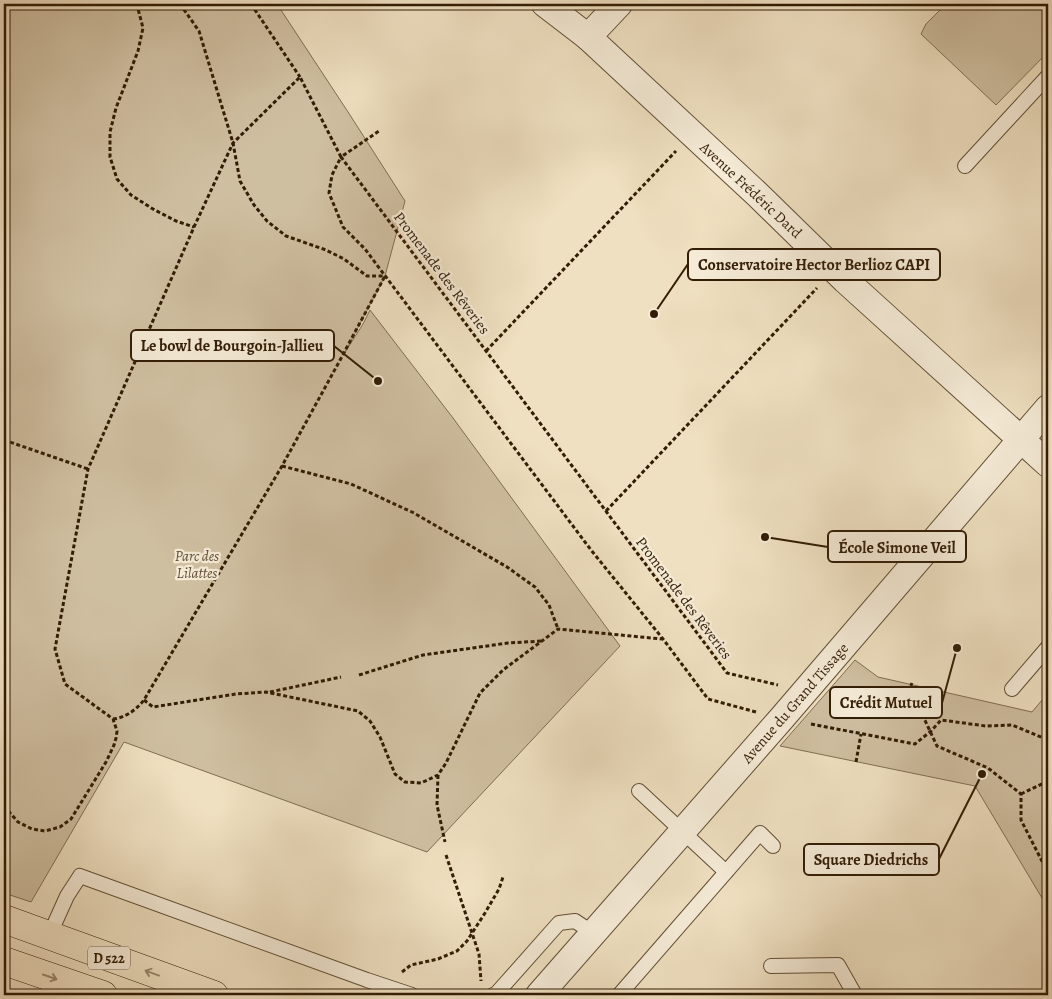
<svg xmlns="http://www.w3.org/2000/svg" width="1052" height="999" viewBox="0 0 1052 999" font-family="Alegreya,serif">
	<rect width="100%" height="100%" fill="#efe0c1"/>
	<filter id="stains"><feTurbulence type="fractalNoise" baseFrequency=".004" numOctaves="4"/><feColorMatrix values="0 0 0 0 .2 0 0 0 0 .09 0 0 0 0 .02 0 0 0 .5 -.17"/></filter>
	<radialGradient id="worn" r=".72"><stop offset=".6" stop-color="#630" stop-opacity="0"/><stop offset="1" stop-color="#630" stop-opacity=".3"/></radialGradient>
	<g fill="#cfbfa1" stroke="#806e53">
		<path d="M4 4H277L350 115 405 201 385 276 344 354 363 324 370 310 453 418 620 646 427 852 124 742 31 902 4 893Z"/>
		<path d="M946 4H1048V52L996 105 921 34 926 24Z"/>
		<path d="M855 660 878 677 1032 712 1048 693V908L975 786 780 746Z"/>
	</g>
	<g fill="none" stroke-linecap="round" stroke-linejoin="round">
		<defs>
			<g id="lane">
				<path d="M965 166 1048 76"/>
				<path d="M1012 689 1048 647"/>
				<path d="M639 791 726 872"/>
				<path d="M49 936 67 896 80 876 367 980 412 995"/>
				<path d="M771 966 838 965 855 995"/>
				<path d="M493 995 496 994 559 923 575 921 593 933"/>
				<path d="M619 995 760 833 773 846"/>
			</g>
			<g id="street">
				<path d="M545 4 588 37 758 195 845 280 1048 464"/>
				<path d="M588 37 619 4"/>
				<path d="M539 995 782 718 1048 408"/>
			</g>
			<g id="primary">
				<path d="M4 919 214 995"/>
				<path d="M4 961 103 995"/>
			</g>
		</defs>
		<use href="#lane" stroke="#614d34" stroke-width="16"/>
		<use href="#street" stroke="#614d34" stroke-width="28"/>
		<use href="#primary" stroke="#321c05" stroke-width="29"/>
		<g stroke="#321c05" stroke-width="3" stroke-dasharray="4 2.5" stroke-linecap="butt">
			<path d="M136 4 137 5 143 28 138 51 116 108 110 132V157L117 179 131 195 153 209 176 221 194 227"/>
			<path d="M180 4 199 31 233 143 240 181 254 205 267 221 286 236 326 250 344 259 367 276H385"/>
			<path d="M251 4 300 77"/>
			<path d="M486 351 676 151"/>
			<path d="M4 440 88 469"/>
			<path d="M282 466 351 484 414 513 507 567 535 587 549 605 558 629"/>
			<path d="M606 511 817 288"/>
			<path d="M359 675 423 655 508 643 541 641"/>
			<path d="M270 692 341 677"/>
			<path d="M833 697 922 714 937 746 988 768 1021 794V820L1045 867 1048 870"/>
			<path d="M144 700 153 707 236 694 266 692 358 711 370 721 380 737 395 774 405 782 421 783 438 775 446 763 480 693 503 670 558 629 662 639"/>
			<path d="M901 710 912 683"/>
			<path d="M756 712 708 699 663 639 591 550 365 249 343 227 329 193 332 175 341 157 727 673 778 685"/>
			<path d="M113 719C125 718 136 710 144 700L282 466 339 362 385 276"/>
			<path d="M811 724 915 744 931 731 941 720 986 726 1012 725 1048 740"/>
			<path d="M856 762 861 734"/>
			<path d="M438 775 437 805 445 842"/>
			<path d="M1021 794 1048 781"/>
			<path d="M4 806 18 822 32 829 45 831 60 827 71 819 106 762 114 745 116 738 117 731 113 719 65 684 55 649 88 469 194 227 233 143 300 77 341 157 379 131"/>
			<path d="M446 855 479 954 481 981"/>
			<path d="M402 972 411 965 438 959 457 951 467 941 485 913 499 889 503 877"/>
		</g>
		<use href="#lane" stroke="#f5ebd7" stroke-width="14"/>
		<use href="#street" stroke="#f5ebd7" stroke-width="26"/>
		<use href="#primary" stroke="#efe0c1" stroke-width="28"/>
	</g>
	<defs><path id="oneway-shaft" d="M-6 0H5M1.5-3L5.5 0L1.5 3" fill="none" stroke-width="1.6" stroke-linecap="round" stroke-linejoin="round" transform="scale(1.25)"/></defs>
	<g stroke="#9a886c">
		<use href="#oneway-shaft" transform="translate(152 973) rotate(-160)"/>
		<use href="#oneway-shaft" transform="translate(50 977) rotate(19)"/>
	</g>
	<g text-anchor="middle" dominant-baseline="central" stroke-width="4.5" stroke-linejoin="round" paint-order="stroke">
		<rect fill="#f5ebd7" stroke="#6c5a44" stroke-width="1" x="88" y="946.5" width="42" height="23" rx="4"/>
		<g font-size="14" font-weight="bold" fill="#321c05">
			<text x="109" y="958">D 522</text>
		</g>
		<g font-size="15" fill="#321c05" stroke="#f5ebd7">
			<text transform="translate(751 190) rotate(43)">Avenue Frédéric Dard</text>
			<text transform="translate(442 273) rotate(53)">Promenade des Rêveries</text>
			<text transform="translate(684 598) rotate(53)">Promenade des Rêveries</text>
			<text transform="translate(795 703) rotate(-49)">Avenue du Grand Tissage</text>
		</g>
		<g font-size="15" font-style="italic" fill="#614d34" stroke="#f5ebd7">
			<text x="197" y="556">Parc des<tspan x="197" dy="17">Lilattes</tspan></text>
		</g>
	</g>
	<path fill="none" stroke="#321c05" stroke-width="2" d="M654 314L688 264M378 381L334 346M765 537L828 547M957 648L942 703M982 774L939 859"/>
	<g fill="#321c05" stroke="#f5ebd7" stroke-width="2">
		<circle cx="654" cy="314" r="5"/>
		<circle cx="378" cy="381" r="5"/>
		<circle cx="765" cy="537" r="5"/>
		<circle cx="957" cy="648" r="5"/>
		<circle cx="982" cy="774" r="5"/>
	</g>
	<g fill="#f5ebd7" stroke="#321c05" stroke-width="2">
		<rect x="688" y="249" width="252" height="31" rx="5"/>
		<rect x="131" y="330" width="203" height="31" rx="5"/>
		<rect x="828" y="531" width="138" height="31" rx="5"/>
		<rect x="830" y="687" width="112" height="31" rx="5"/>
		<rect x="804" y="844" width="135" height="31" rx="5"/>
	</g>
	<g font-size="16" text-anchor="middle" font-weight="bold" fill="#321c05">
		<text x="814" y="270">Conservatoire Hector Berlioz CAPI</text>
		<text x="232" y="351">Le bowl de Bourgoin-Jallieu</text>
		<text x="897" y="553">École Simone Veil</text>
		<text x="886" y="708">Crédit Mutuel</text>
		<text x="871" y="865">Square Diedrichs</text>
	</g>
	<rect width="1052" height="999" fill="none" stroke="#efe0c1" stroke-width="20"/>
	<rect x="5" y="5" width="1042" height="989" fill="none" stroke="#321c05" stroke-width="2.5"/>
	<rect x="10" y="10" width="1032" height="979" fill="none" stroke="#321c05"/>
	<rect width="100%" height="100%" filter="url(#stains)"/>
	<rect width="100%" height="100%" fill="url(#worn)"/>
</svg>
